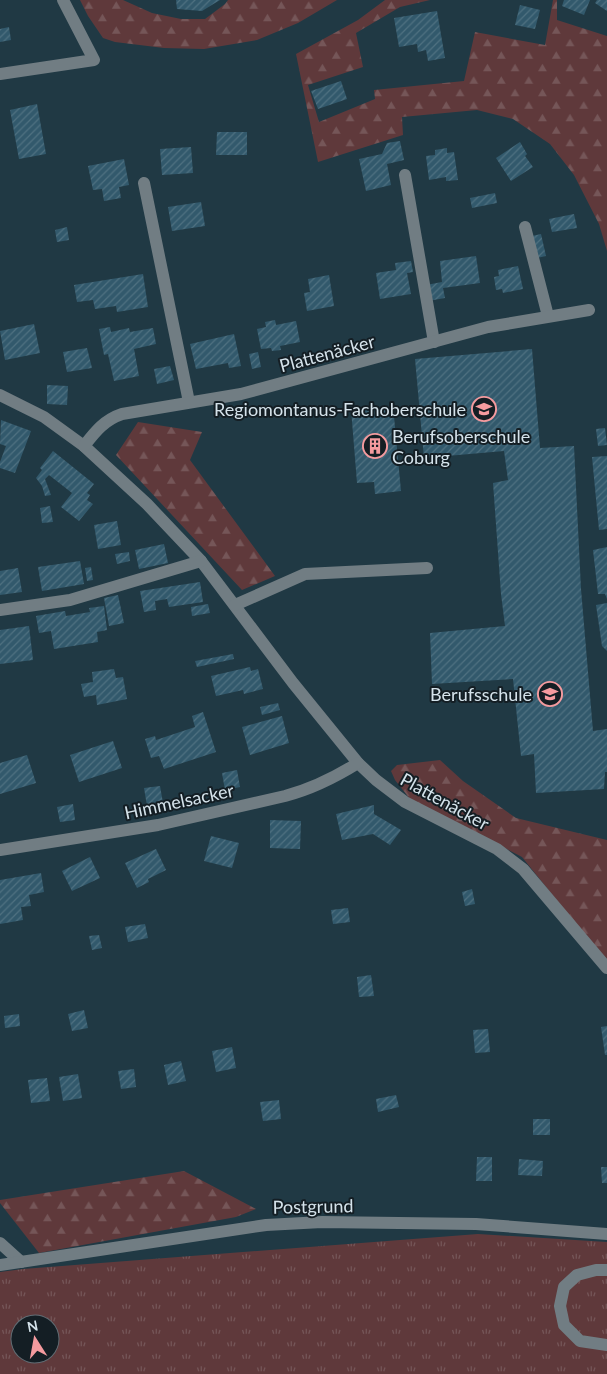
<svg xmlns="http://www.w3.org/2000/svg" width="607" height="1374" viewBox="0 0 607 1374" font-family="Lato,sans-serif">
	<defs>
		<pattern id="grass-tufts" width="24" height="20" patternUnits="userSpaceOnUse" patternTransform="scale(1.25)"><rect width="24" height="20" fill="#5f393b"/><path d="M3 7l-1-3M5 7V3M7 7l1-3M15 17l-1-3M17 17v-4M19 17l1-3" fill="none" stroke="#755658"/></pattern>
		<pattern id="forest-firs" width="22" height="20" patternUnits="userSpaceOnUse" patternTransform="scale(1.25)"><rect width="22" height="20" fill="#5f393b"/><path d="M5 1l3.5 6h-7zM16 11l3.5 6h-7z" fill="#755658"/></pattern>
		<pattern id="building-hatch" width="6" height="6" patternUnits="userSpaceOnUse" patternTransform="scale(1.25)"><rect width="6" height="6" fill="#32596c"/><path d="M-1 1l2-2M0 6l6-6M5 7l2-2" fill="none" stroke="#4f7181"/></pattern>
	</defs>
	<rect width="100%" height="100%" fill="#203944"/>
	<path fill="url(#grass-tufts)" fill-rule="evenodd" d="M478 1234 607 1242V1374H0V1272L23 1269ZM20 1324H50V1354H20Z"/>
	<g fill="url(#forest-firs)">
		<path d="M80 0H123L152 13 181 19H205L225 4 228 0H337L298 23 257 40 204 49 164 48 115 42 103 38 88 16Z"/>
		<path d="M385 0H430L400 7 356 33 363 67 308 85 319 122 375 99 374 90 464 81 475 32 545 45 553 0H557V20L607 36V251L599 224 574 175 550 144 513 119 477 110 402 117 403 135 318 162 296 54 358 20Z"/>
		<path d="M138 422 202 432 190 460 275 576 242 590 116 455Z"/>
		<path d="M440 760 463 781 516 818 607 840V963L522 857 410 799 395 780 391 771 397 765Z"/>
		<path d="M184 1171 256 1209 236 1217 39 1253 0 1203V1200Z"/>
	</g>
	<g fill="url(#building-hatch)">
		<path d="M176 0H220L202 11 177 9Z"/>
		<path d="M564 0H590L584 15 562 6Z"/>
		<path d="M597 0H607V11L595 3Z"/>
		<path d="M520 5 540 10 535 29 515 25Z"/>
		<path d="M437 11 445 58 428 61 426 50 418 52 417 44 399 47 394 18Z"/>
		<path d="M9 27 11 40 0 42V29Z"/>
		<path d="M341 81 347 99 318 109 311 91Z"/>
		<path d="M37 104 46 154 19 159 10 110Z"/>
		<path d="M217 132H247V155H216Z"/>
		<path d="M400 141 404 160 387 164 391 185 366 191 359 159 382 154 387 143Z"/>
		<path d="M520 142 527 154 525 156 533 167 511 181 496 158Z"/>
		<path d="M191 147 193 173 162 175 160 149Z"/>
		<path d="M447 148V153L454 152 458 180 446 181V177L429 180 426 156 435 155V150Z"/>
		<path d="M124 159 129 185 119 187 121 198 104 201 102 189 93 190 88 166Z"/>
		<path d="M495 193 497 203 472 208 470 198Z"/>
		<path d="M201 202 205 226 172 231 168 207Z"/>
		<path d="M574 214 577 228 552 232 549 219Z"/>
		<path d="M67 227 69 240 57 242 55 230Z"/>
		<path d="M541 234 546 256 537 258 532 236Z"/>
		<path d="M476 256 480 283 443 288 445 298 428 301 426 285 442 282 440 261Z"/>
		<path d="M411 261 413 272 407 273 411 294 380 299 376 273 396 270 395 263Z"/>
		<path d="M518 266 523 289 503 293 502 289 496 290 494 277 499 276 498 270Z"/>
		<path d="M143 274 148 307 117 312 116 306 95 309 93 300 77 302 74 285Z"/>
		<path d="M329 275 334 306 307 311 304 293 310 292 308 279Z"/>
		<path d="M275 320 276 325 296 321 300 342 280 346 281 350 272 351 271 348 261 349 257 329 266 327 265 322Z"/>
		<path d="M34 324 40 353 5 360 0 331Z"/>
		<path d="M110 327 111 332 129 328 130 332 153 328 156 344 134 349 139 376 114 381 108 354 104 355 99 329Z"/>
		<path d="M234 334 241 366 229 368 228 363 196 369 190 344Z"/>
		<path d="M87 348 92 368 67 372 63 352Z"/>
		<path d="M532 349 540 448 574 446 581 589 593 731 607 729V772H605L604 789 536 793 534 754 521 756 513 679 432 684 430 633 505 626 501 594 493 483 508 480 504 451 424 458 415 359Z"/>
		<path d="M258 352 261 367 252 369 249 354Z"/>
		<path d="M170 366 174 380 157 384 154 369Z"/>
		<path d="M47 385 68 386 67 405 47 404Z"/>
		<path d="M393 406 401 491 375 494 374 482 357 483 351 409Z"/>
		<path d="M1 420 31 431 15 473 0 468V462L6 446 0 444Z"/>
		<path d="M605 428 607 445 598 446 596 429Z"/>
		<path d="M53 451 94 484 87 493 90 495 87 500 93 504 79 521 61 507 72 493 49 475 45 479 51 495 45 496 42 486 36 478 42 470 40 468Z"/>
		<path d="M607 456V529L599 530 592 457Z"/>
		<path d="M50 506 53 522 42 523 40 508Z"/>
		<path d="M117 521 121 545 98 549 94 525Z"/>
		<path d="M164 544 168 563 139 569 135 550Z"/>
		<path d="M607 547V599L605 594H598L593 550Z"/>
		<path d="M129 552 130 561 117 564 115 554Z"/>
		<path d="M80 561 84 584 42 591 38 567Z"/>
		<path d="M91 567 93 580 87 581 85 568Z"/>
		<path d="M18 568 22 592 0 595V571Z"/>
		<path d="M200 582 203 602 169 607 167 599 155 601 156 610 144 612 140 591Z"/>
		<path d="M118 595 124 623 109 626 104 598Z"/>
		<path d="M607 603V651L602 646 596 605Z"/>
		<path d="M208 604 210 613 192 616 191 607Z"/>
		<path d="M104 606 107 630 97 632 98 642 54 649 51 631 39 633 36 616 65 611 66 616 90 612 89 608Z"/>
		<path d="M29 626 33 660 0 664V630Z"/>
		<path d="M233 654 234 659 197 667 195 661Z"/>
		<path d="M250 667 251 671 258 669 263 689 244 694 243 690 216 696 211 676Z"/>
		<path d="M114 669 116 678 123 677 127 699 97 705 96 695 84 697 81 684 93 682 92 672Z"/>
		<path d="M278 703 280 710 262 715 260 707Z"/>
		<path d="M203 712 216 752 164 769 159 756 151 758 145 739 155 736 156 740 195 727 192 716Z"/>
		<path d="M282 716 289 743 250 755 242 727Z"/>
		<path d="M113 741 122 768 79 782 70 755Z"/>
		<path d="M27 755 36 783 0 794V763Z"/>
		<path d="M237 770 240 787 225 790 222 773Z"/>
		<path d="M160 786 163 803 147 806 144 788Z"/>
		<path d="M73 804 75 820 60 822 57 807Z"/>
		<path d="M374 805V814L401 830 390 845 373 834 342 840 336 814Z"/>
		<path d="M270 820 301 821 300 849 270 848Z"/>
		<path d="M211 836 239 843 232 868 204 861Z"/>
		<path d="M156 849 166 870 148 879 149 882 137 888 125 863Z"/>
		<path d="M90 857 100 878 72 891 62 871Z"/>
		<path d="M41 873 44 892 29 895 31 906 21 907 23 920 0 924V880Z"/>
		<path d="M472 889 475 904 465 906 462 892Z"/>
		<path d="M348 908 350 922 333 924 331 910Z"/>
		<path d="M145 924 148 938 128 942 125 927Z"/>
		<path d="M99 935 102 948 92 950 89 936Z"/>
		<path d="M371 975 374 996 359 997 357 977Z"/>
		<path d="M84 1010 88 1028 72 1031 68 1014Z"/>
		<path d="M19 1014 20 1026 5 1028 4 1016Z"/>
		<path d="M607 1026V1055H605L601 1027Z"/>
		<path d="M488 1029 490 1052 475 1053 473 1030Z"/>
		<path d="M232 1047 236 1068 216 1072 212 1051Z"/>
		<path d="M181 1061 186 1081 168 1085 164 1065Z"/>
		<path d="M134 1069 136 1087 121 1089 118 1071Z"/>
		<path d="M78 1074 82 1098 63 1101 59 1077Z"/>
		<path d="M47 1078 50 1101 31 1103 28 1080Z"/>
		<path d="M396 1095 399 1107 378 1112 376 1099Z"/>
		<path d="M279 1100 281 1119 263 1121 260 1102Z"/>
		<rect x="533" y="1119" width="17" height="16"/>
		<path d="M477 1157H492V1181H476Z"/>
		<path d="M519 1159 543 1161 542 1176 518 1175Z"/>
		<path d="M601 1167H607V1183H602Z"/>
	</g>
	<g fill="none" stroke-linecap="round" stroke-linejoin="round">
		<g stroke="#717d83" stroke-width="12">
			<path d="M0 74 94 60 63 0"/>
			<path d="M405 175 434 342"/>
			<path d="M144 183 189 402"/>
			<path d="M525 227 548 316"/>
			<path d="M0 395 44 417 84 446 147 504 201 561 293 683 358 763 376 780 405 802 497 849 523 869 607 968"/>
			<path d="M84 446C95 432 104 420 122 414L241 394 488 327 589 310"/>
			<path d="M235 605 305 574 427 568"/>
			<path d="M0 610 70 600 201 561"/>
			<path d="M0 850 158 825 285 796C312 789 334 778 358 763"/>
			<path d="M0 1243 21 1262"/>
			<path d="M0 1265 266 1225 322 1222 476 1224 607 1234"/>
			<path d="M607 1270H596L577 1275 564 1287 560 1306 564 1325 580 1341 607 1345"/>
		</g>
	</g>
	<defs>
		<symbol id="school-ring" viewBox="-11 -11 22 22"><circle r="9.5" fill="#141e24" stroke="#f59b9f" stroke-width="1.5"/><path d="M0-5L7-2L0 1L-7-2ZM-4 1L0 2.5L4 1V4Q0 6-4 4Z" fill="#f59b9f"/></symbol>
		<symbol id="building-ring" viewBox="-11 -11 22 22"><circle r="9.5" fill="#141e24" stroke="#f59b9f" stroke-width="1.5"/><path d="M-4-6H4V6H1V3H-1V6H-4ZM-2.5-4.3h1.7v1.8h-1.7ZM.8-4.3h1.7v1.8H.8ZM-2.5-1h1.7V.8h-1.7ZM.8-1h1.7V.8H.8Z" fill="#f59b9f"/></symbol>
	</defs>
	<g fill-rule="evenodd">
		<use href="#school-ring" x="470" y="395" width="28" height="28"/>
		<use href="#building-ring" x="361" y="432" width="28" height="28"/>
		<use href="#school-ring" x="536" y="680" width="28" height="28"/>
	</g>
	<g text-anchor="middle" dominant-baseline="central" stroke-width="4" stroke-linejoin="round" paint-order="stroke">
		<g font-size="18" fill="#d5e3eb" stroke="#141e24">
			<text transform="translate(327 353) rotate(-15)">Plattenäcker</text>
			<text transform="translate(179 801) rotate(-12)">Himmelsacker</text>
			<text transform="translate(445 801) rotate(29)">Plattenäcker</text>
			<text transform="translate(313 1206) rotate(-1)">Postgrund</text>
		</g>
		<g font-size="18" fill="#d5e3eb" stroke="#141e24" text-anchor="end">
			<text x="466" y="409">Regiomontanus-Fachoberschule</text>
			<text x="392" y="436" text-anchor="start">Berufsoberschule<tspan x="392" dy="21">Coburg</tspan></text>
			<text x="532" y="694">Berufsschule</text>
		</g>
	</g>
	<g transform="translate(35 1339) rotate(349)"><circle r="24" fill="#141e24" stroke="#616d74"/>
	<path d="M0-4L9 19L0 12L-9 19Z" fill="#f59b9f"/>
	<text y="-8" font-size="14" font-weight="bold" text-anchor="middle" fill="#d5e3eb">N</text>
	</g>
</svg>
